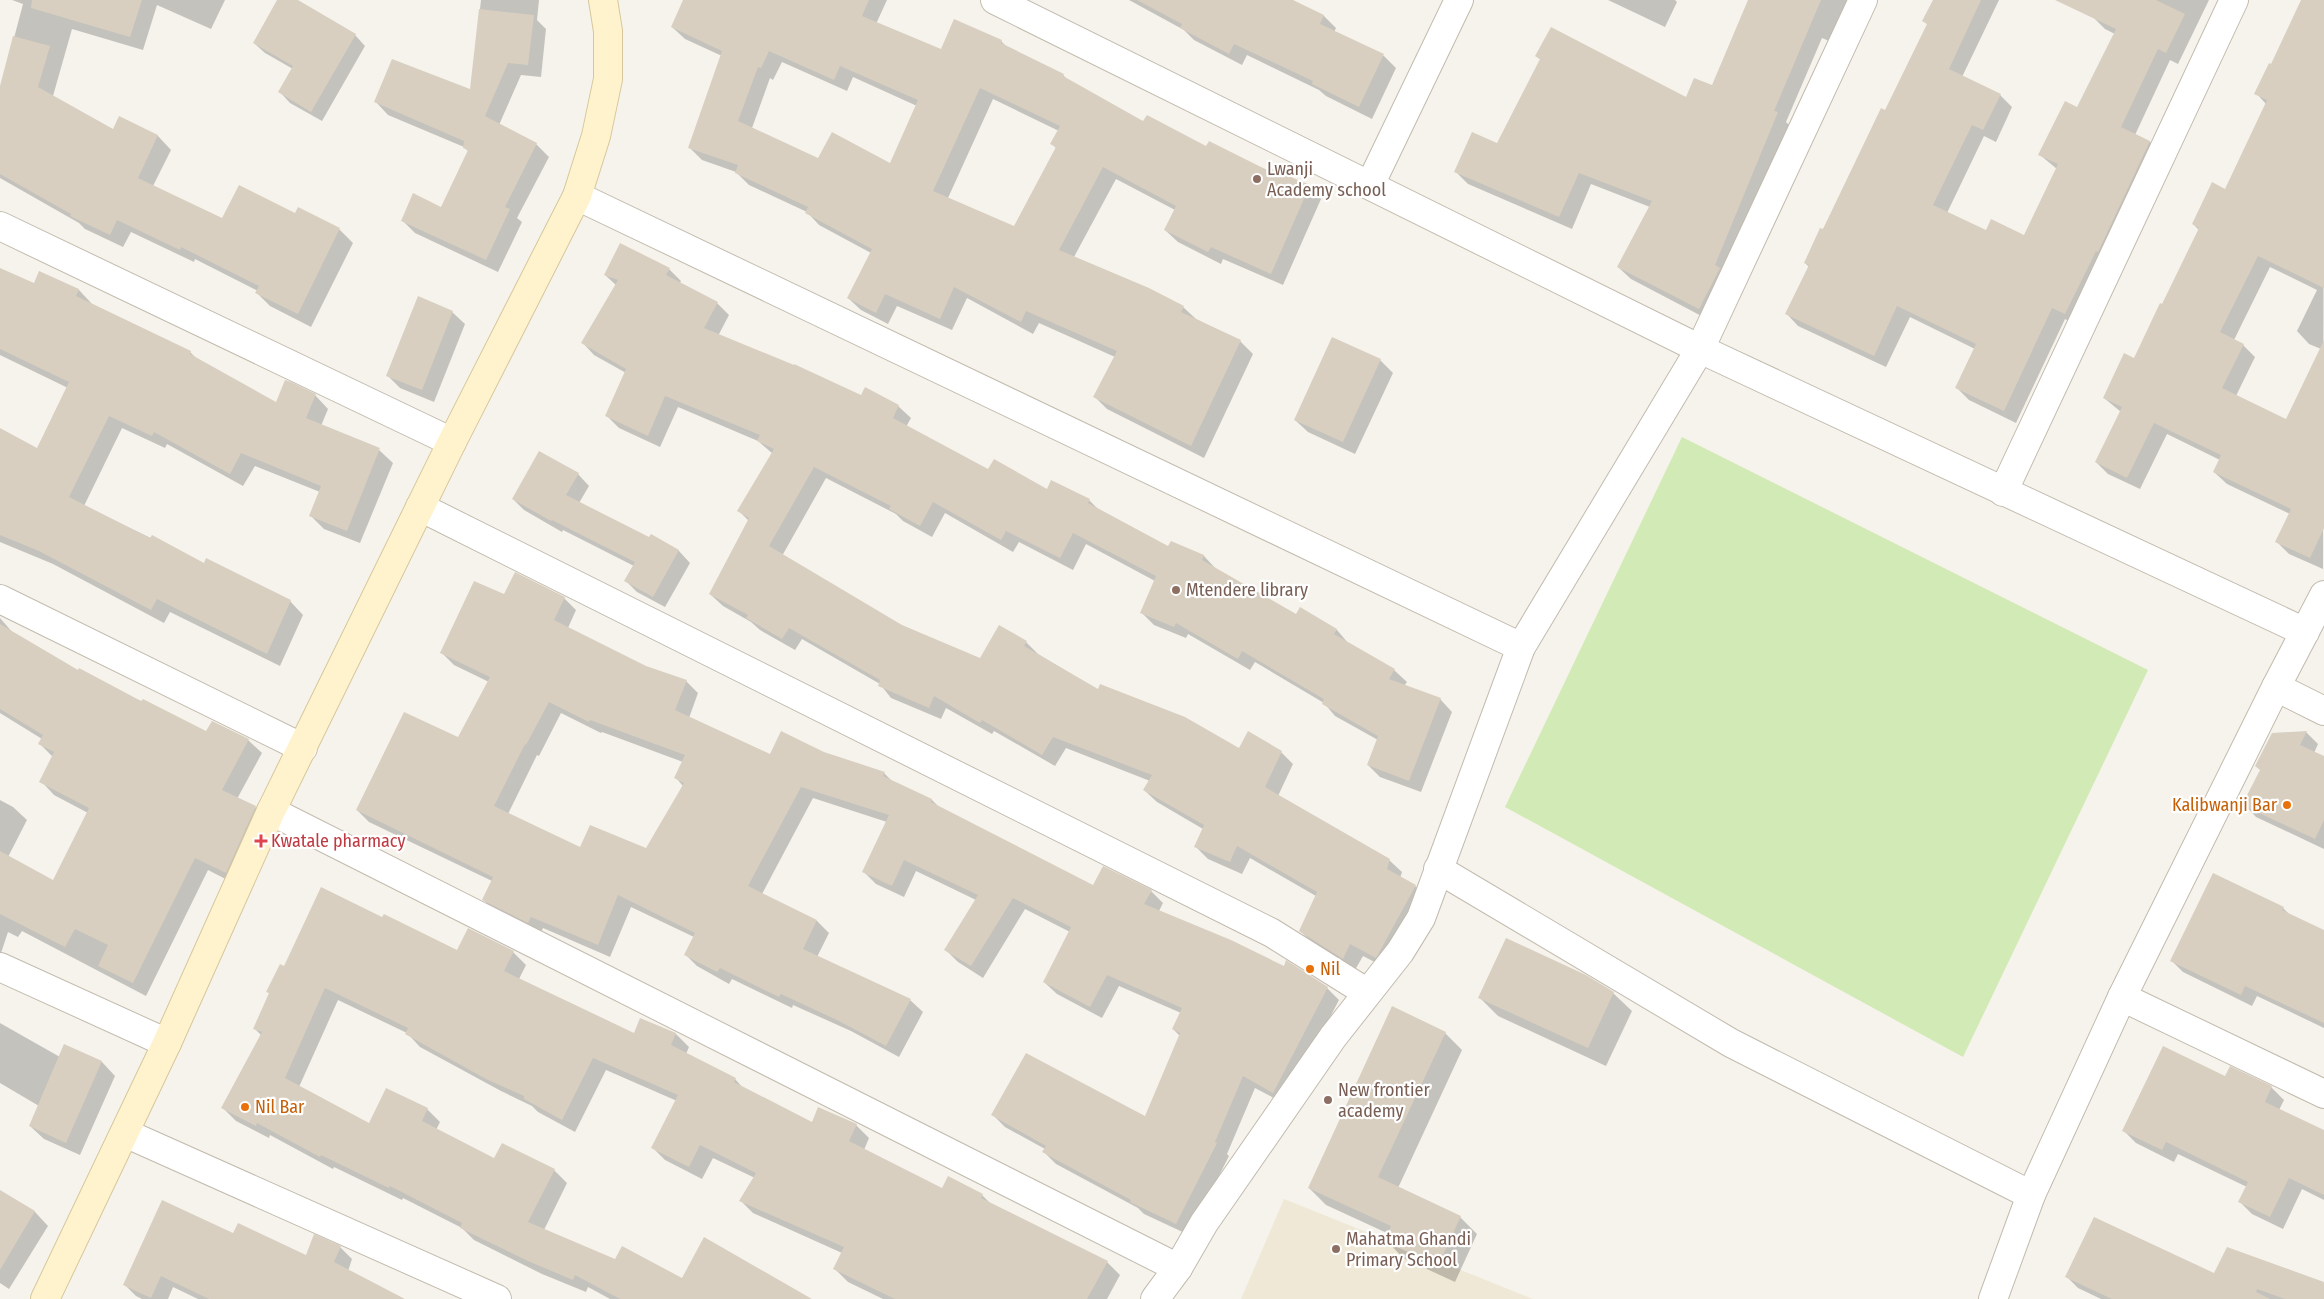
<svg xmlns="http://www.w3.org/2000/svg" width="2324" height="1299" viewBox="0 0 2324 1299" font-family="'Fira Sans Condensed',sans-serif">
	<rect width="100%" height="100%" fill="#f6f3ec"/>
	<path fill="#efe8d6" d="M1284 1199 1533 1299H1241Z"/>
	<path fill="#d2eab5" d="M1682 437 2148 670 1963 1057 1505 807Z"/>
	<g fill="#0003" fill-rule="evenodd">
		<path d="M12 0H225L211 29 157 5 143 50 72 29 53 96 113 131 120 117 158 136 171 150 153 186 223 219 296 215 299 209 340 230 353 243 311 327 270 306 257 293 258 291 195 259 194 262 131 232 123 247 85 229 79 223 0 178V91L23 4Z"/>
		<path d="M279 0H295L355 35 365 46 322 121 290 103 280 92 293 69 265 53 254 43Z"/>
		<path d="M481 0H539L537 20 546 29 541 77 521 75 499 125 536 144 549 157 517 218 522 222 498 272 415 233 402 220 442 209 469 152 464 147 388 115 376 102 471 90Z"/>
		<path d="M684 0H887L876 24 941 51 1001 41 1007 47 1063 75 1070 82 1144 123 1309 186 1321 199 1283 285 1223 259 1221 264 1178 242 1165 230 1175 210 1116 179 1074 257 1183 307 1196 319 1240 341 1253 354 1204 458 1107 409 1095 397 1115 357 1039 323 1033 334 967 298 952 330 897 306 888 324 861 310 848 298 871 253 819 225 807 212 749 185 736 172 702 160 689 147 722 56 685 39 672 27ZM782 62 847 91 853 77 917 106 890 165 819 160 752 128 770 78 773 80ZM993 99 1059 131 1052 144 1056 148 1014 227 948 198Z"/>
		<path d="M1129 0H1290L1324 16 1336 28 1334 32 1384 56 1396 68 1372 119 1326 96 1319 90 1247 55 1242 65 1194 40 1184 30Z"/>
		<path d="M1608 0H1675L1677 2 1665 27Z"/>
		<path d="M1750 0H1848L1829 41 1822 38 1786 122 1790 126 1711 321 1631 279 1618 267 1650 207 1591 184 1572 229 1468 184 1456 172 1498 145 1541 60 1536 56 1687 99 1713 87Z"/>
		<path d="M1934 0H1999L1962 77 2000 95 2012 107 1996 142 1984 136 1947 213 1986 232 2024 237 2057 169 2040 155 2078 108 2115 34 2105 29 2093 17 2086 0H2209L2178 64 2170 60 2135 135 2150 142 2162 154 2078 326 2065 319 2016 423 1969 400 1957 388 1975 349 1910 317 1886 367 1798 326 1786 313 1809 267 1805 263 1886 112 1928 25 1924 21Z"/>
		<path d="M2304 0H2324L2323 569 2289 554 2277 542 2290 514 2227 484 2214 472 2220 460 2167 434 2140 489 2108 474 2096 462 2121 412 2104 398 2134 359 2163 306 2199 230 2193 224 2225 190 2266 104 2256 93 2272 66ZM2270 267 2317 290 2297 331 2309 344 2321 349 2287 421 2236 396 2255 357 2243 345 2234 340Z"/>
		<path d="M0 269 34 285 40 273 79 290 92 304 190 352 198 360 276 404 315 395 328 409 321 426 379 450 393 463 360 543 324 529 311 516 320 492 255 466 243 486 167 444 165 448 122 428 84 506 205 564 290 601 303 615 280 666 170 612 164 623 53 564 0 542V429L38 450 68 388 0 355Z"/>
		<path d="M669 269 681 281 680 283 717 303 729 315 718 336 862 397 898 406 911 418 906 427 989 471 1047 491 1052 482 1089 500 1100 511 1169 548 1171 543 1204 556 1216 569 1297 615 1300 609 1337 630 1348 643 1394 670 1407 682 1404 686 1440 699 1452 712 1421 792 1380 777 1368 765 1378 740 1335 716 1324 703 1255 662 1250 670 1188 634 1186 638 1154 625 1142 613 1155 581 1086 544 1073 570 1019 542 1013 552 945 513 932 537 903 521 896 514 826 478 782 556 901 626 980 660 1026 642 1038 654 1099 691 1240 750 1281 752 1293 764 1278 796 1389 860 1402 872 1400 878 1415 886 1427 898 1388 969 1363 956 1355 970 1313 943 1300 931 1316 896 1250 858 1242 874 1208 859 1195 846 1203 829 1157 802 1144 790 1150 781 1066 748 1055 766 994 731 992 734 946 708 941 719 891 698 880 684 802 639 795 650 760 630 751 622 723 606 710 594 749 521 739 511 773 454 758 441 678 407 660 447 619 428 607 416 626 373 594 355 582 342 616 285 605 275Z"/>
		<path d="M452 312 465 324 434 402 400 388 388 376Z"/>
		<path d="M1380 360 1393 373 1355 454 1308 432 1295 420Z"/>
		<path d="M578 474 589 486 579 503 650 539 652 536 679 551 690 563 665 607 637 592 626 581 634 566 563 530 562 532 524 510 513 499Z"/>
		<path d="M505 596 564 598 576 610 568 628 646 667 686 681 698 693 689 718 771 756 824 753 884 773 894 783 932 800 939 807 1094 887 1151 891 1163 903 1159 911 1327 988 1339 1000 1285 1104 1255 1088 1227 1154 1229 1156 1189 1235 1144 1214 1138 1208 1056 1164 1044 1152 1045 1149 1005 1127 993 1115 1145 1118 1180 1036 1173 1029 1181 1013 1119 986 1102 1018 1057 994 1044 982 1070 932 1025 909 983 978 958 962 946 950 976 900 916 871 904 897 876 884 864 872 887 822 813 798 762 894 817 921 829 933 817 957 910 1000 923 1012 899 1057 851 1031 793 1005 792 1008 732 979 729 984 697 966 685 954 694 937 631 907 610 957 543 928 540 934 495 912 483 899 492 881 369 822 357 810 458 739 489 682 454 665 442 653ZM561 713 601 733 602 732 683 762 676 778 683 786 647 850 581 848 508 814 537 755 539 756Z"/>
		<path d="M0 618 13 633 78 671 207 733 248 740 262 753 237 799 255 807 269 821 239 886 208 870 146 996 22 931 18 937 8 932 0 956V800L13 807 27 820 8 857 54 881 88 813 54 795 41 781 53 757 40 744 42 739 0 713Z"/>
		<path d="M2306 732 2318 744 2314 753 2324 758V849L2256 817 2244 804Z"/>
		<path d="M2283 908 2290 915 2324 931V1028L2257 996 2252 1006 2183 972 2172 961Z"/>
		<path d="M383 918 457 952H513L526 965 519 979 634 1035 676 1034 689 1047 686 1054 735 1079 744 1089 812 1124 856 1125 869 1138 864 1150 942 1190 982 1195 991 1204 1107 1262 1120 1275 1107 1299H883L848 1282 835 1269 842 1253 753 1213 741 1201 755 1178 713 1158 702 1179 665 1160 652 1147 677 1101 606 1070 575 1132 538 1112 532 1106 501 1091 420 1047 407 1033 338 1000 299 1087 370 1125 427 1109 440 1122 436 1130 495 1160 554 1170 567 1183 544 1230 616 1261 682 1280 809 1299H610L588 1287 586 1292 542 1274 474 1240 462 1228 403 1198 402 1200 334 1167 333 1169 270 1135 269 1138 236 1121 223 1108 261 1035 255 1029 284 968Z"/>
		<path d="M1613 993 1632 1011 1606 1066 1498 1016 1480 998Z"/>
		<path d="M0 1023 60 1057 65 1046 102 1062 115 1076 80 1155 44 1139 30 1126 39 1106 0 1083Z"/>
		<path d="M1445 1033 1462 1050 1398 1188 1460 1217 1477 1234 1455 1282 1403 1258 1386 1240 1389 1234 1326 1205 1309 1188Z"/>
		<path d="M2230 1068 2271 1087 2284 1100 2279 1110 2324 1132V1200L2302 1189 2283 1229 2252 1214 2240 1202 2247 1187 2178 1154 2174 1162 2136 1143 2124 1131 2225 1078Z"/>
		<path d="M0 1191 35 1212 48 1226 9 1289 0 1283Z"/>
		<path d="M234 1235 307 1257 340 1247 352 1259 348 1271 401 1299H198L173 1287 168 1299H142L136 1296 124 1284Z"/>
		<path d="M2215 1274 2324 1284V1299H2101L2078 1288 2066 1276Z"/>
	</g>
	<g fill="#d8cfc1" fill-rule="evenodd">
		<path d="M32 0H142L130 37 31 8Z"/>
		<path d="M277 0H298L356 34 311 112 278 92 293 66 253 43Z"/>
		<path d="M683 0H869L862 16 941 49 954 19 1002 40 1001 43 1064 74 1063 76 1143 121 1147 115 1206 146 1209 141 1271 172 1272 169 1310 185 1271 274 1211 247 1208 252 1164 230 1176 206 1103 167 1059 250 1149 288 1184 306 1181 312 1241 340 1191 446 1093 397 1117 351 1026 311 1021 322 954 287 940 319 885 294 876 313 847 298 872 249 805 213 808 207 735 173 738 165 688 148 722 51 671 27ZM769 51 834 80 840 66 918 100 890 163 832 132 818 158 738 121 758 67 761 68ZM980 88 1060 126 1050 144 1056 147 1014 226 933 191Z"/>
		<path d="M1137 0H1293L1324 15 1320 24 1384 54 1359 107 1312 84 1313 81 1234 44 1229 54 1180 28 1182 24Z"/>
		<path d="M1748 0H1821L1774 111 1778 112 1715 265 1720 268 1699 309 1617 267 1652 201 1579 173 1559 217 1454 172 1472 132 1497 143 1540 59 1535 56 1551 27 1686 97 1694 78 1712 85Z"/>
		<path d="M1933 0H1981L1949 69 2001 94 1983 130 1972 125 1933 205 1986 230 1991 219 2024 235 2058 164 2038 155 2065 101 2077 107 2116 29 2055 0H2156L2185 14 2166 53 2158 49 2121 127 2150 141 2098 252 2096 251 2065 314 2052 308 2004 411 1955 388 1976 344 1897 306 1874 356 1785 314 1809 265 1804 263 1820 228 1823 229 1881 108 1885 110 1927 24 1922 21Z"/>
		<path d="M2301 0H2324V288L2258 256 2220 332 2244 344 2222 388 2286 419 2324 340V528L2310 558 2275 542 2291 509 2213 472 2221 455 2154 423 2127 478 2095 462 2122 407 2103 398 2124 353 2134 358 2160 303 2162 304 2199 228 2192 224 2212 182 2225 189 2267 100 2254 94 2269 63 2271 64Z"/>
		<path d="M479 9 534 15 528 65 508 63 485 116 537 143 505 207 510 209 486 260 401 221 413 193 441 207 468 150 463 148 464 141 374 102 392 59 470 89Z"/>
		<path d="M13 36 50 46 38 87 113 129 119 116 158 135 138 178 222 218 239 185 295 213 298 207 340 228 298 314 255 293 259 286 181 247 180 250 117 220 110 235 70 216 71 214 0 174V86Z"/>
		<path d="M620 243 670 268 666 275 718 302 704 328 794 365V364L861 395 865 387 899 405 893 418 988 469 994 459 1047 489 1051 480 1090 499 1088 503 1168 546 1171 541 1204 555 1202 560 1296 614 1300 607 1337 629 1334 634 1395 669 1389 679 1441 698 1409 781 1367 765 1378 736 1322 704 1324 699 1242 651 1238 659 1176 623 1174 627 1140 613 1156 576 1073 533 1060 558 1006 531 1001 540 933 502 920 526 889 509 891 506 814 467 769 546 902 625 980 658 999 625 1027 641 1024 646 1098 689 1100 684 1185 717 1239 748 1248 731 1282 751 1265 787 1390 859 1387 869 1416 885 1376 958 1350 944 1343 959 1299 931 1317 892 1237 846 1230 862 1194 847 1204 825 1143 790 1152 775 1053 737 1042 755 982 720 980 723 934 696 929 708 878 686 880 680 789 628 782 639 746 618 748 615 709 594 749 518 737 511 774 449 757 441 760 435 665 396 648 436 605 416 626 369 581 343 618 280 604 275Z"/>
		<path d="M0 268 34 283 39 271 79 289 76 296 191 351 190 354 276 402 285 380 291 382 316 394 306 418 380 448 347 531 309 516 321 486 241 453 230 474 154 432 152 436 109 416 69 497 150 538 152 535 204 563 206 558 291 600 267 654 157 599 151 610 39 551 0 535V428L37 448 69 382 0 349Z"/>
		<path d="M418 296 453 311 422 390 386 376Z"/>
		<path d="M1332 337 1381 359 1343 442 1294 420Z"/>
		<path d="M539 451 579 473 566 495 649 537 651 534 679 550 653 597 624 581 635 562 552 520 551 521 512 499Z"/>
		<path d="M515 572 565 597 554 620 646 666 687 680 675 710 770 754 781 731 824 752 885 772 883 776 932 799 931 802 1093 885 1103 866 1152 890 1144 904 1231 940 1284 966 1286 960 1328 987 1273 1093 1243 1076 1215 1142 1217 1143 1176 1224 1130 1202 1131 1200 1042 1152 1046 1146 991 1115 1026 1053 1145 1116 1180 1033 1172 1029 1182 1008 1107 975 1090 1007 1043 982 1071 927 1013 898 971 966 944 950 978 895 904 860 892 886 862 872 889 815 801 787 748 886 817 920 803 949 911 999 886 1046 837 1020 781 994 779 997 720 968 717 972 684 955 695 933 618 895 598 945 531 917 528 923 482 900 493 877 356 810 404 712 458 737 490 677 440 653 474 581 504 594ZM549 702 589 722 590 720 685 755 674 778 684 783 646 848 590 825 580 847 494 806 525 744 526 745Z"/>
		<path d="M0 624 78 670 79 668 141 701 143 699 206 731 212 721 249 739 222 790 256 806 226 873 195 858 133 983 98 966 108 945 75 929 65 947 0 914V851L53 880 89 808 39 782 54 752 38 744 43 735 0 709Z"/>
		<path d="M2307 731 2300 745 2324 756V820L2315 839 2242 805 2260 770 2255 766 2272 733Z"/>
		<path d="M2213 873 2284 907 2282 910 2324 930V1023L2245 986 2241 995 2170 961Z"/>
		<path d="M321 887 382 917 384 914 457 950 468 928 514 951 504 971 634 1033 640 1018 676 1033 671 1045 736 1078 734 1082 812 1122 818 1107 857 1124 849 1141 942 1188 948 1176 983 1194 981 1198 1108 1261 1087 1299H895L833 1269 844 1247 739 1201 756 1173 700 1145 689 1167 651 1148 678 1095 593 1058 562 1120 524 1099V1096L486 1079 405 1034 408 1028 325 988 285 1078 369 1123 386 1088 428 1108 422 1121 494 1158 502 1143 555 1169 528 1222 615 1259 622 1246 682 1278 704 1237 812 1299H620L575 1275 573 1280 528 1261 460 1228 462 1223 390 1186 389 1188 321 1155 320 1157 257 1123 256 1126 221 1108 262 1032 253 1029 269 993 266 992 280 964 284 966Z"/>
		<path d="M1506 938 1586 975 1614 992 1588 1048 1478 998Z"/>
		<path d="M1392 1006 1446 1032 1378 1177 1461 1216 1438 1266 1384 1241 1391 1226 1308 1188Z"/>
		<path d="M64 1044 102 1061 66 1143 29 1126Z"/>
		<path d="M2163 1046 2225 1076 2230 1066 2272 1086 2265 1102 2324 1130V1195L2289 1178 2270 1217 2238 1202 2248 1182 2166 1142 2162 1150 2122 1131Z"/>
		<path d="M0 1190 35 1211 0 1270Z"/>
		<path d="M162 1200 233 1233 238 1223 306 1255 314 1234 341 1246 334 1262 405 1299H209L161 1276 151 1298 123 1285Z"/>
		<path d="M2094 1217 2214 1273 2227 1247 2324 1282V1299H2285L2257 1289 2256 1292 2270 1299H2112L2065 1277Z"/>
	</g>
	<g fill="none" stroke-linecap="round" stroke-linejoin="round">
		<defs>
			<g id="minor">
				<path d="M995 0 1700 349 2305 632"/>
				<path d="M1370 185 1459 0"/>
				<path d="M577 196 1521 647"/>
				<path d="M0 226 452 442"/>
				<path d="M2003 492 2234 0"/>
				<path d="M420 507 1272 933 1366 992"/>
				<path d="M0 599 303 748"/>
				<path d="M2276 687 2324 711"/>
				<path d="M271 811 1178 1268"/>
				<path d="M1438 869 1731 1043 2031 1195"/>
				<path d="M0 967 167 1043"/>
				<path d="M2122 997 2324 1094"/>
				<path d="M125 1133 497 1299"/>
				<path d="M1155 1299 1178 1268 1204 1223 1333 1037 1400 952 1421 918 1521 647 1700 349 1863 0"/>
				<path d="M1993 1299 2031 1195 2122 997 2276 687 2324 595"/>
			</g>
			<path id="secondary" d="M45 1299 167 1043 271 811 452 442 577 196 596 136 608 79V31L603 0"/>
		</defs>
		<use href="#minor" stroke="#c2bbae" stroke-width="30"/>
		<use href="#secondary" stroke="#d6c79b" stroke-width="30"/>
		<use href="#minor" stroke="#fff" stroke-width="28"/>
		<use href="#secondary" stroke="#fff3cd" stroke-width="28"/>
	</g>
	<g fill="#8d6e63" stroke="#fff" stroke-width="2">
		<circle cx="1257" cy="179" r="5"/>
		<circle cx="1176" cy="590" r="5"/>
		<circle cx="1328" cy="1100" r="5"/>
		<circle cx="1336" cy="1249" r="5"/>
	</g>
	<g fill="#e8710a" stroke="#fff" stroke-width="2">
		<circle cx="2287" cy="805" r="5"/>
		<circle cx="1310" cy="969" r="5"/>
		<circle cx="245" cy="1107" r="5"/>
	</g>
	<path fill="#e0444e" stroke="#fff" stroke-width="2" d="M258.5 833.5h5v5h5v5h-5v5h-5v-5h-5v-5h5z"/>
	<g text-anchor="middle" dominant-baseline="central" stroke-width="4.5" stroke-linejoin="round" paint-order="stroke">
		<g font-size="18" fill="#785e54" stroke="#fff" text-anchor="start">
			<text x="1267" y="169">Lwanji<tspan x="1267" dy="21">Academy school</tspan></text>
			<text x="1186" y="590">Mtendere library</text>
			<text x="1338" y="1090">New frontier<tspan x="1338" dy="21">academy</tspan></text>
			<text x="1346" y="1239">Mahatma Ghandi<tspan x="1346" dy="21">Primary School</tspan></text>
		</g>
		<g font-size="18" fill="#c56008" stroke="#fff" text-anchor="start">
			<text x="2277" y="805" text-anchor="end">Kalibwanji Bar</text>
			<text x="1320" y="969">Nil</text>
			<text x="255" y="1107">Nil Bar</text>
		</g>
		<g font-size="18" fill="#be3a42" stroke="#fff" text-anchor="start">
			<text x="271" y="841">Kwatale pharmacy</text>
		</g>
	</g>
</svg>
